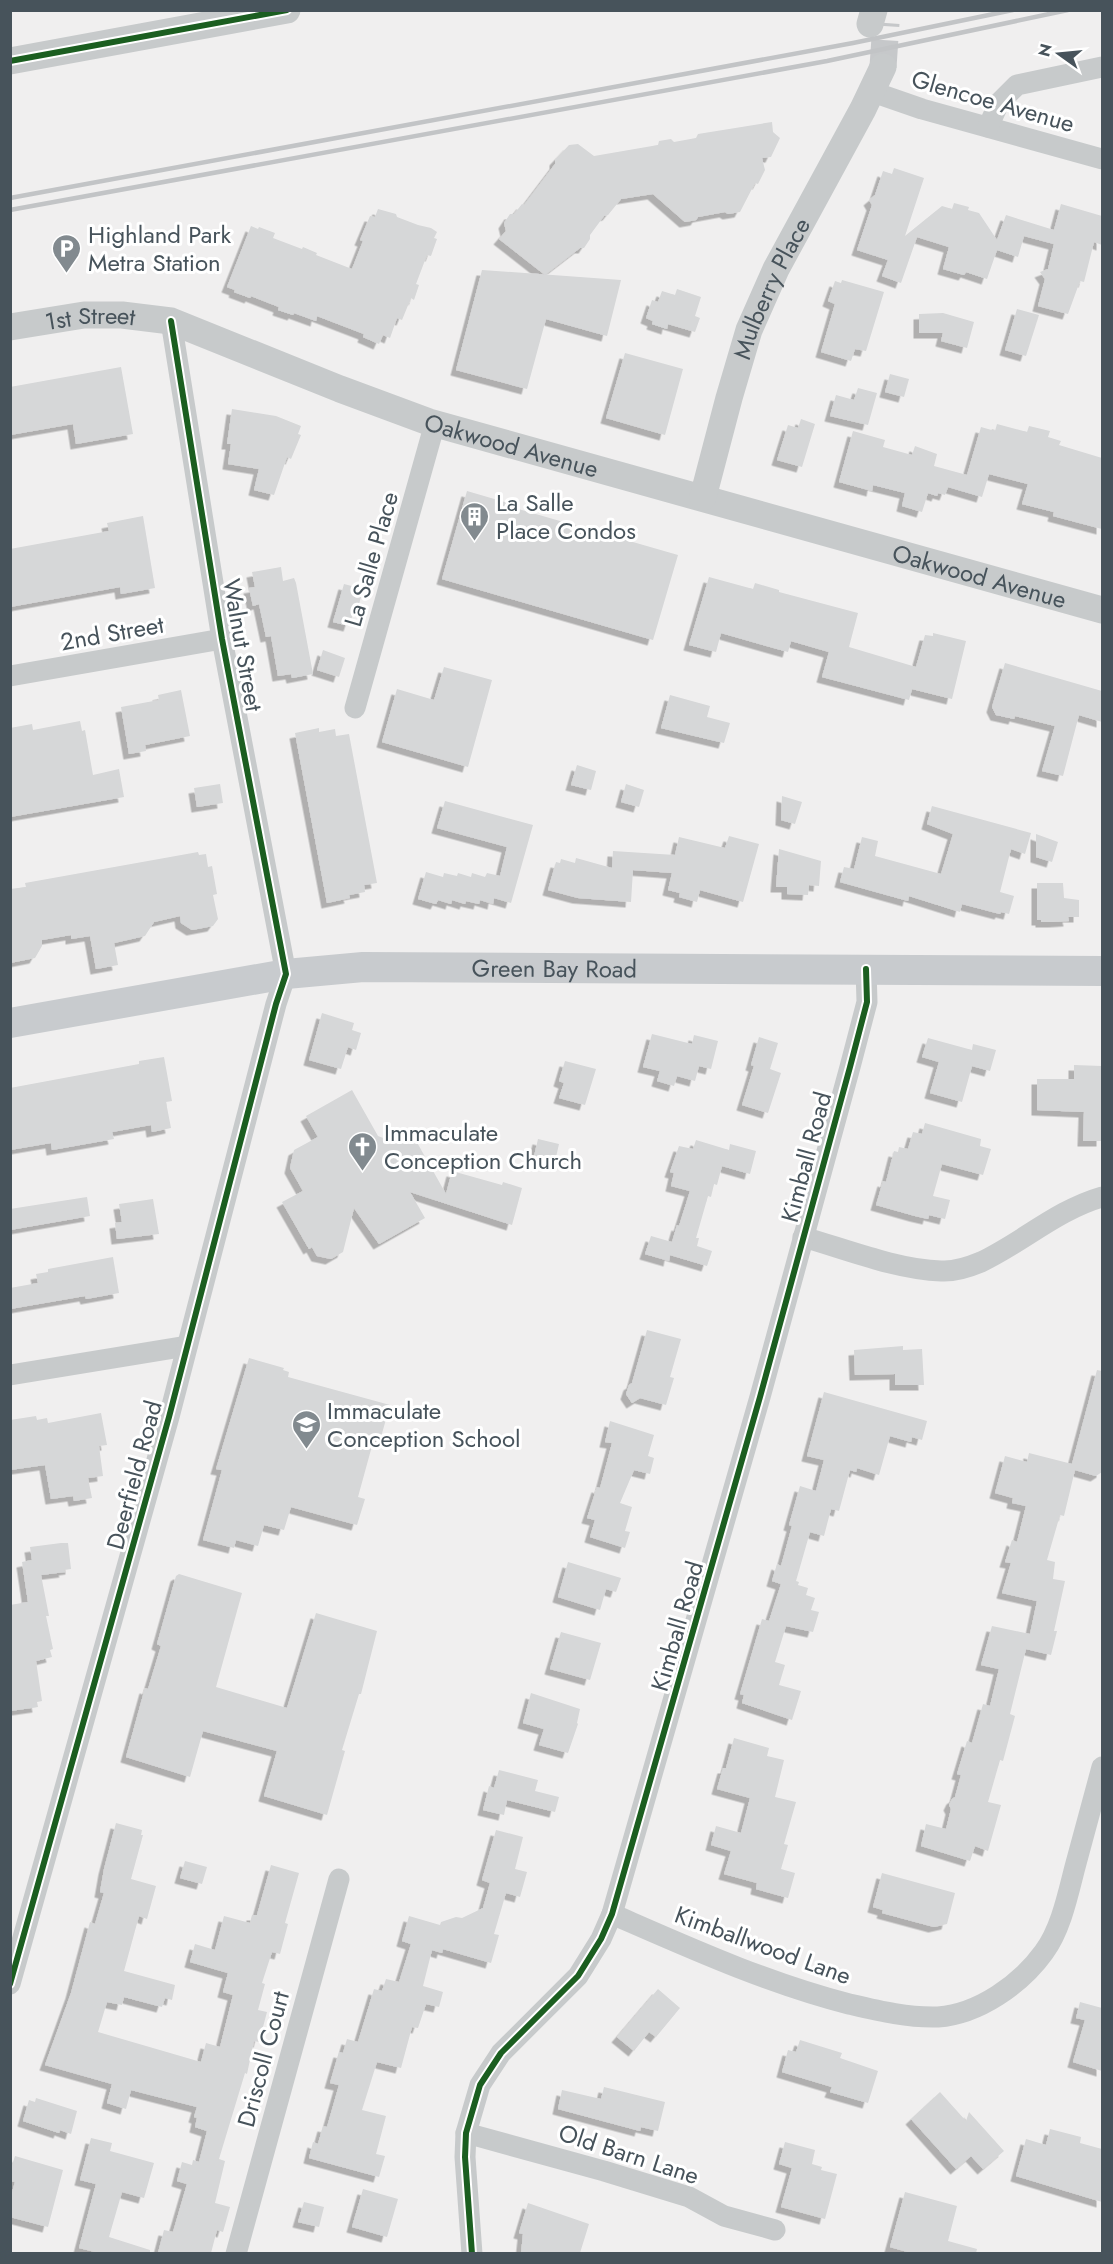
<svg xmlns="http://www.w3.org/2000/svg" width="1113" height="2264" viewBox="0 0 1113 2264" font-family="Jost,sans-serif">
	<defs>
		<filter id="shadow"><feDropShadow dx="-5.5" dy="5.5" stdDeviation="0" flood-color="#0004"/></filter>
	</defs>
	<rect width="100%" height="100%" fill="#f0efef"/>
	<g fill="#d6d7d8" filter="url(#shadow)">
		<path d="M772 122 773 132 780 138 771 157 762 158 765 170 758 184 755 183 740 212 728 214 725 212 698 217 696 220 685 222 653 194 621 199 608 215 604 216 590 235V239L584 248H580L545 275 499 239 506 231 504 223 510 214H514L522 204 524 205 555 164V160L569 145 578 144 594 156 658 145 659 141 671 139 674 142 696 138 698 134Z"/>
		<path d="M894 168 924 178 905 236 942 206 952 209 954 203 969 207 968 210 979 213 997 240 1006 215 1054 230 1061 204 1102 216V245L1094 242 1084 282 1080 281 1068 314 1038 306 1045 279 1040 272 1048 269 1054 244 1024 236 1018 257 997 250 987 279 966 272 964 275 943 269 949 247 917 237 901 283 882 276 888 260 857 250 872 205 869 200 875 195 883 171 892 174Z"/>
		<path d="M378 209 396 214 397 217 418 225 431 228 437 232 434 238 437 239 431 256 427 255 416 284 419 285 414 300 411 298 402 320 397 318 390 338 383 335 379 344 363 337 364 334 317 316 316 321 294 313 293 315 278 310 279 307 251 296 250 298 234 292 235 290 227 287 251 226 258 229 259 227 275 233 273 238 302 249 303 247 317 253 316 255 352 269 363 241 360 240 370 216 375 217Z"/>
		<path d="M482 270 621 280 607 336 546 319 527 389 456 370Z"/>
		<path d="M842 280 884 292 866 351 855 349 851 361 821 352 835 304 828 301 835 281 841 283Z"/>
		<path d="M677 289 701 297 695 316 700 318 695 332 668 324 667 329 652 324 653 321 646 318 652 300 658 302 662 291 675 295Z"/>
		<path d="M1017 309 1039 315 1026 356 1005 350Z"/>
		<path d="M943 313 974 322 967 348 941 341 943 333H919V314Z"/>
		<path d="M625 353 683 369 665 435 606 418Z"/>
		<path d="M121 367 133 434 76 444 73 424 10 435V387Z"/>
		<path d="M890 374 909 379 904 397 885 392Z"/>
		<path d="M858 388 877 393 868 425 830 416 836 395 854 400Z"/>
		<path d="M232 409 276 416 301 426 298 434 301 435 291 459 287 457 274 495 254 490 259 469 228 464 231 444H227Z"/>
		<path d="M801 419 815 424 802 467 777 460 788 425 798 428Z"/>
		<path d="M997 424 1027 432 1029 426 1050 431 1048 437 1061 441 1059 445 1102 458V529L1053 516 1054 512 1022 504 1028 484 989 474 982 497 948 487 945 495 938 493 937 496 928 493 922 512 902 506 905 493 873 485 872 491 839 482 853 431 885 440 883 447 912 455 915 446 937 454 934 466 967 475 981 427 995 431Z"/>
		<path d="M467 491 508 503V506L678 555 653 640 442 579Z"/>
		<path d="M143 516 155 588 121 594 120 587 10 607V549L109 531 107 523Z"/>
		<path d="M281 567 283 581 294 578 296 583 313 674 292 678 291 674 278 676 271 636 266 637 259 604 253 606 249 588 255 587 252 572Z"/>
		<path d="M709 577 753 589 755 583 779 590V592L858 613 849 647 916 667 925 635 933 636V633L966 641 952 699 912 689 909 700 822 677 829 652 791 641 788 652 721 633 716 652 689 645Z"/>
		<path d="M344 584 363 589 357 612 354 611 349 626 333 622Z"/>
		<path d="M323 650 345 658 339 677 317 670Z"/>
		<path d="M1005 663 1102 691V722L1079 715 1063 776 1042 771 1055 726 1015 716 1014 719 996 715 992 707Z"/>
		<path d="M444 667 492 680 468 767 382 742 397 689 434 700Z"/>
		<path d="M181 690 190 736 145 745 146 751 129 754 121 707 159 700 158 695Z"/>
		<path d="M670 695 710 706 707 717 730 723 724 743 661 728Z"/>
		<path d="M80 721 82 731 85 730 93 775 119 769 124 797 10 817V728L32 724 33 730Z"/>
		<path d="M319 728V732L335 729 336 736 349 734 377 883 364 885 365 892 349 895 350 898 327 903 295 733Z"/>
		<path d="M577 765 596 771 591 790 571 785Z"/>
		<path d="M220 784 223 803 197 807 194 788Z"/>
		<path d="M626 784 644 790 639 807 621 802Z"/>
		<path d="M782 796 802 802 795 824 781 820Z"/>
		<path d="M445 801 533 825 511 903 494 898 493 904 480 900 479 904 466 901 465 904 452 900 451 904 438 900 436 904 418 899 426 872 443 877 444 873 457 876 458 873 471 877 472 873 485 877 487 873 500 876 507 847 437 828Z"/>
		<path d="M932 806 1031 833 1025 854 1011 849 1000 892 1014 896 1009 914 1001 912 1000 914 962 904 960 912 909 896 908 901 840 882 844 867 854 869 862 837 878 841 875 856 941 874 953 834 927 824Z"/>
		<path d="M1036 834 1058 842 1052 862 1036 857Z"/>
		<path d="M729 836 759 844 743 902 700 890 697 902 679 897 680 893 668 890 672 873 633 870 631 902 578 898 548 890 556 862 560 863 561 859 575 863 576 858 612 868 613 851 675 855 679 837 725 848Z"/>
		<path d="M779 849 821 861 819 886 809 885 808 895 787 894V887H776Z"/>
		<path d="M198 852 199 855 206 854 208 867 212 866 217 894 213 895 218 919 213 926 192 930 181 923 180 916 154 922 145 936 114 943 118 965 96 969 90 936 71 939V935L42 940V946L35 958 10 963V889L26 887 25 883Z"/>
		<path d="M1037 883H1063L1064 898 1079 900V917H1068L1069 921 1054 922H1041V920H1037Z"/>
		<path d="M322 1013 354 1023 352 1030 361 1033 356 1050 348 1047 341 1069 309 1060Z"/>
		<path d="M652 1034 692 1044 694 1035 718 1041 711 1069 699 1066 695 1081 677 1076 674 1086 657 1081 660 1071 643 1067Z"/>
		<path d="M759 1037 778 1043 770 1069 781 1073 768 1113 742 1105 754 1066 751 1065Z"/>
		<path d="M928 1038 972 1050 973 1044 996 1050 990 1071 972 1066 962 1102 930 1093 939 1062 922 1057Z"/>
		<path d="M164 1057 172 1101 166 1102 171 1128 152 1132 151 1125 112 1132 114 1139 52 1150 51 1143 10 1150V1088L139 1064V1061Z"/>
		<path d="M565 1061 596 1069 585 1105 559 1098 564 1083 559 1081Z"/>
		<path d="M1074 1065 1102 1066V1141H1083L1084 1112 1037 1110V1079H1074Z"/>
		<path d="M352 1090 378 1136 391 1141 410 1130 446 1194 452 1171 502 1185 503 1182 522 1188 512 1225 410 1192 425 1218 379 1244 354 1208 343 1252 331 1259 317 1256 312 1247 309 1249 282 1202 303 1191 290 1168 294 1150 318 1137 306 1116Z"/>
		<path d="M925 1123 981 1139 980 1146 991 1149 983 1175 942 1164 933 1196 950 1200 945 1219 929 1215 928 1219 915 1216 876 1205 883 1181 886 1182 894 1151 898 1152 899 1147 908 1149 913 1132 922 1134Z"/>
		<path d="M538 1139 559 1144 554 1166 533 1161Z"/>
		<path d="M696 1140 729 1150 730 1144 756 1151 750 1174 722 1166 717 1185 714 1184 711 1197 708 1196 696 1238H699L697 1246 712 1251 707 1266 670 1255 669 1261 645 1254 651 1236 672 1242 677 1225 679 1226 690 1191 671 1186 674 1173 670 1172 679 1146 693 1149Z"/>
		<path d="M87 1197 90 1216 10 1230V1209Z"/>
		<path d="M153 1199 159 1234 117 1239 115 1223 122 1222 119 1204Z"/>
		<path d="M113 1257 119 1293 86 1299 85 1296 10 1309V1288L38 1283 36 1274 48 1272V1269Z"/>
		<path d="M647 1330 681 1339 670 1377 674 1378 666 1405 640 1398 632 1403 626 1394 629 1385 632 1383Z"/>
		<path d="M903 1346V1350L922 1349 924 1385H895V1374L855 1375 854 1350Z"/>
		<path d="M249 1358 284 1368 283 1370 289 1372 288 1377 390 1405 381 1437 375 1435 358 1497 365 1499 357 1525 291 1507 284 1530 264 1525 258 1546 236 1540 234 1548 203 1540 222 1470 216 1469Z"/>
		<path d="M1097 1370 1102 1371V1472L1096 1476 1075 1470 1064 1516 1060 1515 1047 1560 1055 1562 1053 1579 1065 1581 1054 1631H1057L1051 1655 1026 1649 1010 1714 1015 1716 1003 1761 1000 1760 988 1802 1001 1805 988 1851 975 1846 970 1861 921 1846 926 1824 946 1829 951 1809 949 1805 952 1799 955 1797 961 1775 957 1774 967 1741 972 1743 983 1704 990 1706 999 1669 981 1665 992 1626 1030 1634 1037 1601 1002 1593 1011 1563 1005 1562 1012 1540 1017 1542 1026 1506 1012 1503 1013 1498 995 1493 1005 1456 1027 1462 1029 1453 1072 1464Z"/>
		<path d="M824 1392 927 1421 922 1440 912 1437 911 1442 890 1436 879 1475 857 1468 856 1472 850 1470 839 1511 831 1509 824 1536 810 1532 796 1581 799 1582 798 1585 808 1588 806 1595 815 1598 811 1610 819 1612 813 1632 786 1626 775 1662 785 1665 779 1685 801 1691 792 1720 742 1703 744 1695 740 1694 762 1619 769 1621 781 1584 772 1581 777 1564 781 1566 792 1526 789 1525 800 1486 816 1491 824 1460 807 1456Z"/>
		<path d="M101 1413 107 1445 99 1446 103 1476 88 1478 92 1498 74 1501 73 1496 51 1499 45 1465 10 1470V1420L36 1416 37 1420 47 1418 48 1423Z"/>
		<path d="M610 1421 654 1435 648 1456 654 1458 650 1474 634 1470 620 1503 632 1507 625 1531 630 1532 625 1548 590 1537 595 1520 587 1518 597 1487 600 1488 612 1443 605 1442Z"/>
		<path d="M61 1543H68L71 1569 64 1570 65 1572 41 1575 49 1616H46L53 1649 50 1650 52 1657 36 1661 42 1701 37 1702 38 1707 10 1711V1605L28 1602 22 1562 32 1560 30 1547Z"/>
		<path d="M568 1562 621 1578 616 1592 606 1589 600 1610 558 1597Z"/>
		<path d="M179 1574 242 1593 216 1687 287 1708 316 1613 377 1631 361 1694H359L342 1750 345 1751 327 1815 264 1796 277 1751 203 1731 190 1777 126 1757 145 1688 148 1689 161 1646 157 1644 176 1576Z"/>
		<path d="M561 1632 601 1643 590 1680 550 1669Z"/>
		<path d="M531 1693 580 1709 577 1723 578 1724 568 1753 539 1745 544 1729 523 1723Z"/>
		<path d="M734 1738 769 1748 767 1756 784 1760 775 1797 796 1802 784 1844 788 1845 781 1869 795 1873 788 1898 756 1889 757 1883 724 1874 731 1851 711 1845 716 1826 741 1833 750 1798 717 1789 723 1768H726Z"/>
		<path d="M499 1770 538 1780 535 1791 559 1797 555 1812 507 1800 504 1815 483 1810 489 1786 494 1788Z"/>
		<path d="M116 1823 142 1830 141 1835H143L131 1879 156 1886 147 1919 139 1916 124 1971 175 1985 172 2000 165 1998 162 2007 124 1997 122 2005 107 2002 98 2032 201 2062 206 2043 220 2047 233 1995 223 1992 228 1973 190 1962 195 1944 215 1950 224 1916 250 1923 252 1915H257L271 1865 299 1873 285 1923 288 1924 280 1954 272 1952 262 1983 265 1984 258 2010 267 2012 259 2042 254 2041 247 2074 245 2073 219 2159 225 2161 215 2203 230 2207 223 2232 217 2230 211 2253H158L164 2230 173 2232 187 2184 177 2181 182 2162 192 2165 193 2160 199 2162 207 2131 195 2127 197 2118 194 2117 197 2107 131 2090 126 2109 107 2103 112 2084 45 2065 71 1993 90 1922 95 1924 104 1893 100 1892 104 1869Z"/>
		<path d="M496 1830 523 1837 515 1869 527 1872 520 1897 506 1893 494 1934 499 1935 491 1963 443 1949 442 1953 432 1950 423 1986 443 1992 439 2007 426 2004 418 2028 412 2027 401 2068 377 2062 362 2110 386 2116 376 2154 385 2156 379 2177 309 2158 313 2142 318 2144 323 2126 327 2127 339 2085 330 2083 339 2052 343 2053 347 2039 358 2042 374 1989 382 1991 386 1979 399 1982 411 1944 402 1941 409 1916 440 1925 441 1922 456 1917 462 1918 483 1908 490 1883 482 1880Z"/>
		<path d="M185 1861 207 1867 202 1884 180 1878Z"/>
		<path d="M882 1873 955 1893 947 1924 934 1927 882 1913 883 1910 873 1907Z"/>
		<path d="M658 1989 680 2008 656 2037 649 2032 634 2051 617 2037Z"/>
		<path d="M1080 2002 1102 2008V2071L1073 2062 1085 2020 1076 2018Z"/>
		<path d="M800 2040 842 2053 840 2058 878 2071 868 2103 830 2092 832 2087 782 2072 788 2050 796 2052Z"/>
		<path d="M604 2087 665 2102 658 2131 641 2127 640 2131 558 2109 562 2090 601 2099Z"/>
		<path d="M940 2092 966 2121 969 2112 1004 2151 983 2169 971 2156 956 2169 911 2119Z"/>
		<path d="M36 2098 77 2111 71 2134 60 2130 59 2133 23 2121 29 2100 35 2102Z"/>
		<path d="M1050 2129 1081 2137 1080 2143 1102 2149V2202L1016 2176 1026 2139 1046 2145Z"/>
		<path d="M91 2138 112 2143 110 2151 154 2163 144 2198 122 2192 109 2237 150 2250V2253H99L79 2248 96 2184 80 2180Z"/>
		<path d="M785 2142 815 2150 812 2164 822 2167 821 2170 837 2174 825 2219 781 2207 792 2168 779 2164Z"/>
		<path d="M15 2156 63 2170 48 2227 10 2217V2199L15 2182 10 2181V2171Z"/>
		<path d="M363 2189 398 2199 387 2237 352 2227Z"/>
		<path d="M905 2192 957 2206 948 2241 977 2249 976 2253H911L890 2247Z"/>
		<path d="M304 2202 324 2207 319 2227 298 2222Z"/>
		<path d="M528 2203 589 2224 580 2253H521L523 2234 519 2233Z"/>
	</g>
	<g fill="none" stroke-linecap="round" stroke-linejoin="round">
		<path stroke="#c6c8ca" stroke-width="27" stroke-dasharray="27 14" stroke-linecap="butt" d="M883 67 886 23"/>
		<g stroke="#c7cacb" stroke-width="21">
			<path d="M870 91 922 109 1102 159"/>
			<path d="M988 127 999 103 1017 85 1102 67"/>
			<path d="M10 676 222 639"/>
			<path d="M355 708 435 423"/>
			<path d="M803 1237C845 1249 898 1270 941 1271 955 1272 969 1267 981 1262 1023 1242 1057 1210 1102 1197"/>
			<path d="M10 1375 187 1346"/>
			<path d="M612 1914C690 1948 767 1983 849 2004 879 2011 908 2018 938 2017 979 2014 1021 1984 1044 1952 1061 1929 1068 1894 1075 1867 1084 1834 1093 1800 1102 1767"/>
			<path d="M10 1984 169 1417 276 1004 286 974 222 639 171 321"/>
			<path d="M466 2133 604 2171 689 2197 724 2216 775 2230"/>
			<path d="M236 2254 339 1879"/>
			<path d="M472 2254 465 2157 466 2133 480 2085 501 2053 578 1976 601 1939 612 1914 760 1397 850 1067 867 1002 866 969"/>
		</g>
		<g stroke="#c7cacb" stroke-width="27">
			<path d="M870 24 874 10"/>
			<path d="M10 61 287 10"/>
			<path id="s1" d="M10 327 84 315H122L171 321 340 389 429 422 1102 610"/>
			<path id="s2" d="M703 497 729 398 749 330 776 269 863 109 883 67"/>
		</g>
		<path stroke="#c8cbce" stroke-width="30" id="s3" d="M10 1023 286 974 363 967 1102 971"/>
		<g stroke="#c2c4c6" stroke-width="4.5">
			<path d="M10 198 853 43 1013 10"/>
			<path d="M10 210 827 61 1068 10"/>
		</g>
		<defs>
			<g id="cycleway">
				<path d="M10 61 287 10"/>
				<path d="M10 1984 169 1417 276 1004 286 974 222 639 171 321"/>
				<path d="M472 2254 465 2157 466 2133 480 2085 501 2053 578 1976 601 1939 612 1914 760 1397 850 1067 867 1002 866 969"/>
			</g>
		</defs>
		<use href="#cycleway" stroke="#fff" stroke-width="10"/>
		<use href="#cycleway" stroke="#1b5e20" stroke-width="6"/>
	</g>
	<defs>
		<symbol id="parking-pin" viewBox="-11 -11 22 30"><path d="M0 17L-7.5 6A9.5 9.5 0 1 1 7.5 6Z" fill="#828a8f" stroke="#fff"/><path d="M-3.5-5.5H1a3.5 3.5 0 0 1 0 7H-1V5.5H-3.5ZM-1-3.4V-.6H.8a1.4 1.4 0 0 0 0-2.8Z" fill="#fff"/></symbol>
		<symbol id="building-pin" viewBox="-11 -11 22 30"><path d="M0 17L-7.5 6A9.5 9.5 0 1 1 7.5 6Z" fill="#828a8f" stroke="#fff"/><path d="M-4-6H4V6H1V3H-1V6H-4ZM-2.5-4.3h1.7v1.8h-1.7ZM.8-4.3h1.7v1.8H.8ZM-2.5-1h1.7V.8h-1.7ZM.8-1h1.7V.8H.8Z" fill="#fff"/></symbol>
		<symbol id="church-pin" viewBox="-11 -11 22 30"><path d="M0 17L-7.5 6A9.5 9.5 0 1 1 7.5 6Z" fill="#828a8f" stroke="#fff"/><path d="M-1.2-6h2.4v3.5h3.3v2.4h-3.3V6h-2.4V-.1h-3.3v-2.4h3.3Z" fill="#fff"/></symbol>
		<symbol id="school-pin" viewBox="-11 -11 22 30"><path d="M0 17L-7.5 6A9.5 9.5 0 1 1 7.5 6Z" fill="#828a8f" stroke="#fff"/><path d="M0-5L7-2L0 1L-7-2ZM-4 1L0 2.5L4 1V4Q0 6-4 4Z" fill="#fff"/></symbol>
	</defs>
	<g fill-rule="evenodd">
		<use href="#parking-pin" x="50" y="232" width="33" height="45"/>
		<use href="#building-pin" x="458" y="500" width="33" height="45"/>
		<use href="#church-pin" x="346" y="1130" width="33" height="45"/>
		<use href="#school-pin" x="290" y="1408" width="33" height="45"/>
	</g>
	<g text-anchor="middle" dominant-baseline="central" stroke-width="6" stroke-linejoin="round" paint-order="stroke">
		<g font-size="24" fill="#47535b" stroke="#fff">
			<text transform="translate(993 101) rotate(16)">Glencoe Avenue</text>
			<text stroke="none"><textPath href="#s2" startOffset="220">Mulberry Place</textPath></text>
			<text stroke="none"><textPath href="#s1" startOffset="81">1st Street</textPath></text>
			<text stroke="none"><textPath href="#s1" startOffset="525">Oakwood Avenue</textPath></text>
			<text transform="translate(371 559) rotate(-74)">La Salle Place</text>
			<text stroke="none"><textPath href="#s1" startOffset="1011">Oakwood Avenue</textPath></text>
			<text transform="translate(112 633) rotate(-10)">2nd Street</text>
			<text transform="translate(243 645) rotate(80)">Walnut Street</text>
			<text stroke="none"><textPath href="#s3" startOffset="549">Green Bay Road</textPath></text>
			<text transform="translate(806 1157) rotate(-75)">Kimball Road</text>
			<text transform="translate(134 1475) rotate(-75)">Deerfield Road</text>
			<text transform="translate(677 1626) rotate(-74)">Kimball Road</text>
			<text transform="translate(763 1945) rotate(20)">Kimballwood Lane</text>
			<text transform="translate(263 2059) rotate(-75)">Driscoll Court</text>
			<text transform="translate(629 2154) rotate(18)">Old Barn Lane</text>
		</g>
		<g font-size="24" fill="#47535b" stroke="#fff" text-anchor="start">
			<text x="88" y="234">Highland Park<tspan x="88" dy="28">Metra Station</tspan></text>
			<text x="496" y="502">La Salle<tspan x="496" dy="28">Place Condos</tspan></text>
			<text x="384" y="1132">Immaculate<tspan x="384" dy="28">Conception Church</tspan></text>
			<text x="327" y="1410">Immaculate<tspan x="327" dy="28">Conception School</tspan></text>
		</g>
	</g>
	<rect width="1113" height="2264" fill="none" stroke="#47535b" stroke-width="24"/>
	<g transform="translate(1059 54) rotate(285)" stroke="#ffffff" stroke-width="4.5" paint-order="stroke">
	<path d="M0-4.5L10 22L0 15L-10 22Z" fill="#47535b"/>
	<text y="-9" font-size="16" font-weight="bold" text-anchor="middle" fill="#47535b">N</text>
	</g>
</svg>
